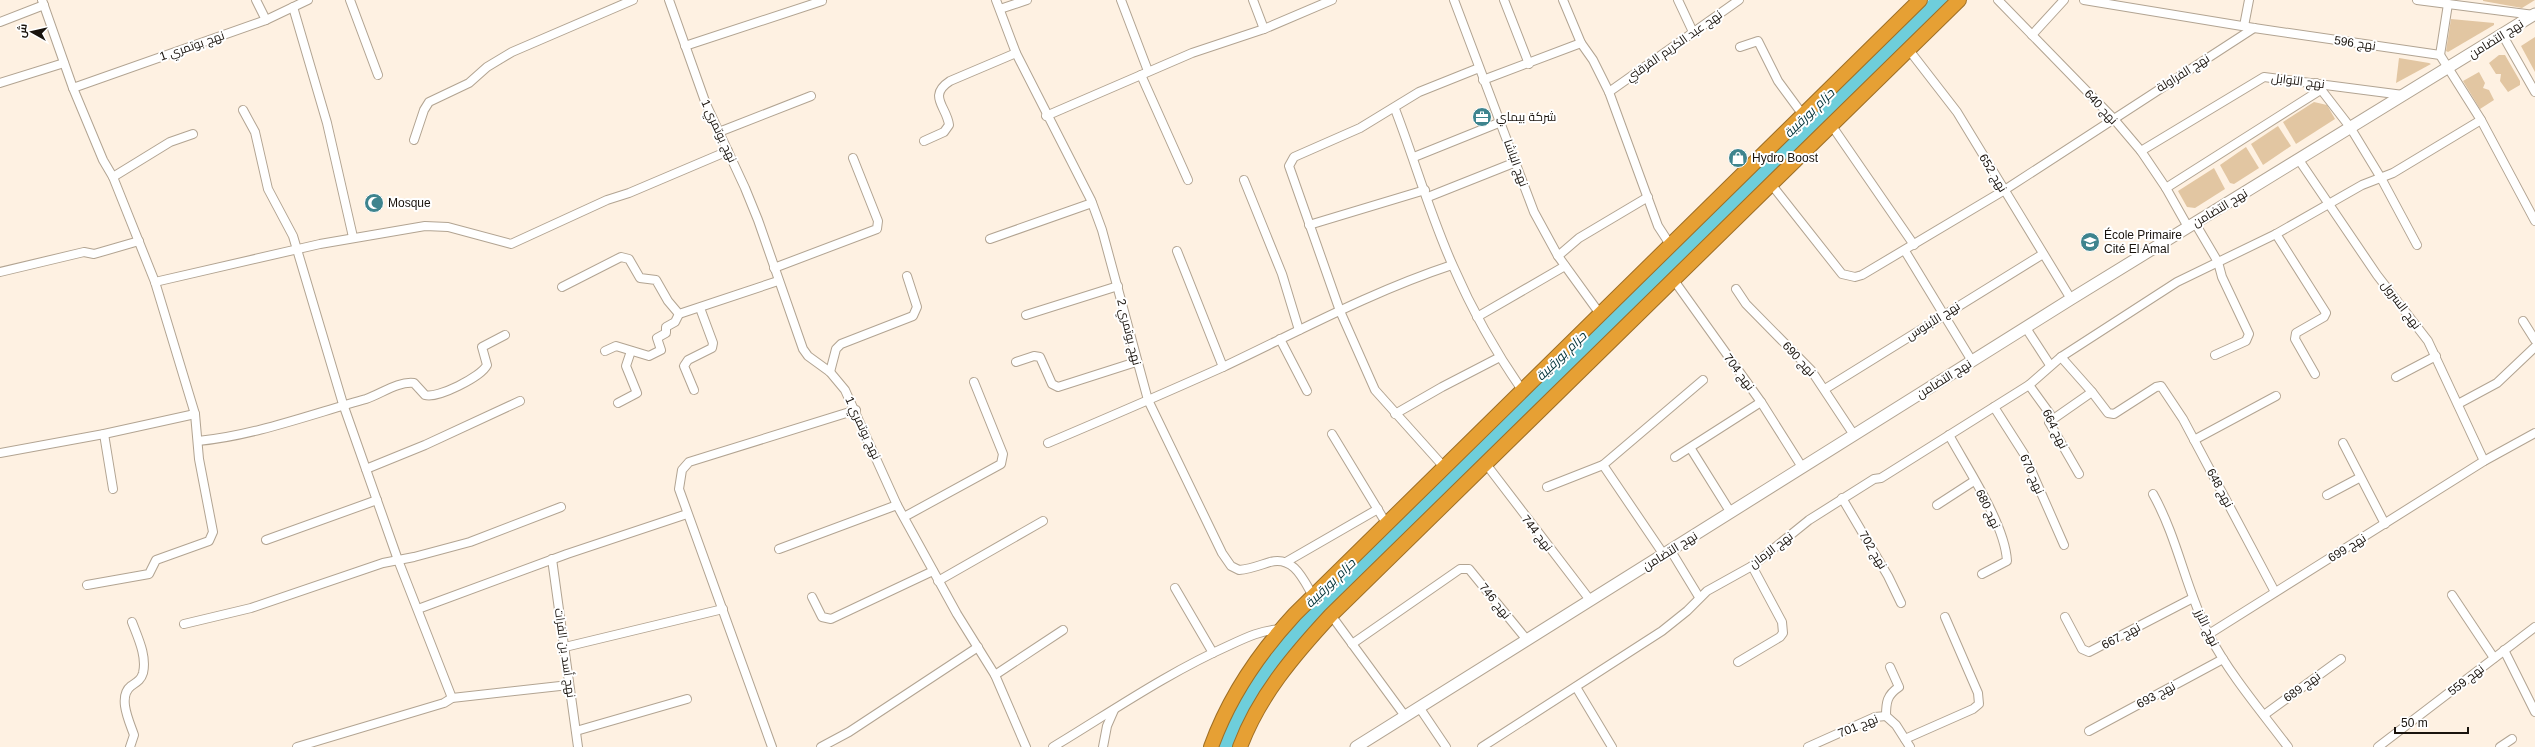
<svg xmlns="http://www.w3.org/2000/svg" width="2535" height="747" viewBox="0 0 2535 747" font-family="Helvetica,Cairo,sans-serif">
	<rect width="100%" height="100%" fill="#fef1e2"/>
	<g fill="#e2c6a2">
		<path d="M2535 0 2522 8 2483 1V0Z"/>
		<path d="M2451 19 2494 23V25L2448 52 2446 51Z"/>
		<path d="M2535 37V72L2521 46Z"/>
		<path d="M2499 55H2505L2520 81V85L2508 92 2500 81 2501 74H2496L2489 63Z"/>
		<path d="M2399 58 2429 63 2431 64 2396 83Z"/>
		<path d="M2479 72 2485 83 2483 88 2489 90 2494 100 2480 109 2463 81Z"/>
		<path d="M2314 102 2327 105 2335 119 2296 144 2283 122Z"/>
		<path d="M2278 126 2291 146 2263 165 2251 144Z"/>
		<path d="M2246 147 2259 168 2234 184 2230 183 2220 165Z"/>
		<path d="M2214 168 2225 189 2195 208 2187 207 2178 191Z"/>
	</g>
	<path fill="#6ecedb" d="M1929 0H1951L1360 582 1234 747H1216L1246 685 1292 626Z"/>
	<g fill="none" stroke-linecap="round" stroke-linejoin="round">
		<defs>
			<g id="street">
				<path d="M42 0 73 88 103 160 113 177 155 282 195 414 199 459 213 532 209 541 156 560 149 574 87 585"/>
				<path d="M256 0 266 20"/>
				<path d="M350 0 378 75"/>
				<path d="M669 0 706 104 745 188 758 220 803 349 808 356 830 372 845 390 897 505 957 614 995 675 1026 747"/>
				<path d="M996 0 1016 53 1091 200 1102 230 1148 400 1222 553 1231 566 1239 570C1251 569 1260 565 1270 562 1294 556 1303 579 1313 596"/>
				<path d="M1121 0 1148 71"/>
				<path d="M1253 0 1264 29"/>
				<path d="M1454 0 1534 212 1558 256 1600 314"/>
				<path d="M1504 0 1529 64"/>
				<path d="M1563 0 1581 43 1593 60 1609 92 1658 226 1671 246"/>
				<path d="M1678 0 1693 32"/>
				<path d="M1998 0 2113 118 2141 151 2166 188 2188 227"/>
				<path d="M2084 0 2254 28 2440 55 2481 120 2535 221"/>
				<path d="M2417 0 2534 15"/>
				<path d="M293 7 327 123 353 237"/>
				<path d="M1000 9 1027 0"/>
				<path d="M0 22 44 5"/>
				<path d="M2244 26 2249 0"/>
				<path d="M2502 34 2535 92"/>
				<path d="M2032 35 2064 0"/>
				<path d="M685 46 822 1"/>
				<path d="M1740 47 1758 41 1778 81 1803 115"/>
				<path d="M1909 50 1957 112 2071 299"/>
				<path d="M2440 55 2448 4"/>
				<path d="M1141 75 1188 180"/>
				<path d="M1483 80 1581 43"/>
				<path d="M0 83 64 63"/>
				<path d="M2316 83 2350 127 2381 178 2417 245"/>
				<path d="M73 88 266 20 308 0"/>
				<path d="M1609 92 1739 0"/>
				<path d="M1395 109C1415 161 1430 215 1453 266 1472 310 1495 351 1522 390"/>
				<path d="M243 110 255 132 268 189 293 236 343 404 398 560 452 698"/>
				<path d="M1046 116 1192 53 1264 29 1332 0"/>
				<path d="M1832 126 1914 245"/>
				<path d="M719 132 811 96"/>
				<path d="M414 140 424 110 429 102 469 83 487 67 512 52 633 0"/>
				<path d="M924 141 944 132 949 125C947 107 927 96 950 81L1016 53"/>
				<path d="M2141 151 2264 77 2403 95"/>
				<path d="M1414 157 1501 122"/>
				<path d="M2299 160 2377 275 2428 341 2484 461"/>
				<path d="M113 177 170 142 193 134"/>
				<path d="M1244 180 1282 274 1299 330"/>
				<path d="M1771 184 1842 274 1855 277 1862 275 2003 191 2254 28"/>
				<path d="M2166 188 2322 89"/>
				<path d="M1428 197 1516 162"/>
				<path d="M2195 223 2218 262 2222 277 2249 334 2246 341 2215 355"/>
				<path d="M1309 225 1425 190"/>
				<path d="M2276 234 2326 313 2324 317 2296 333 2295 339 2315 374"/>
				<path d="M990 239 1092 203"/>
				<path d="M1177 251 1223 367"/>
				<path d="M1905 251 1972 361"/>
				<path d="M1558 256 1579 238 1648 197"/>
				<path d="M774 268 877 229 878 221 853 158"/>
				<path d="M0 272 84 252 94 254 139 241"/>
				<path d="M1673 279 1761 402 1802 467"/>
				<path d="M155 282 320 244 425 226 448 227 511 244 607 200 629 193 728 151"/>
				<path d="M562 287 621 257 629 259 640 278 656 280 668 301 679 314 778 281"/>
				<path d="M1736 289 1746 304 1811 370 1854 435"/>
				<path d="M1026 315 1118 286"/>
				<path d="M1477 317 1565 266"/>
				<path d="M2523 321 2535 340"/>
				<path d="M2026 328 2050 365"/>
				<path d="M1280 339 1307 391"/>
				<path d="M605 351 616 346 649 356 661 350 657 338 666 333V327L675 322 679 314"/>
				<path d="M1016 362 1034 356 1040 357 1052 384 1058 387 1136 362"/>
				<path d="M830 372 836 349 841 344 913 316 917 307 907 276"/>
				<path d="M2396 377 2436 356"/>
				<path d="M2029 385 2050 414 2049 422 2079 474"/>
				<path d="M1825 389 2043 254"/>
				<path d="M694 390 684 366 688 360 712 348 713 343 700 308"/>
				<path d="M2092 392 2108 413 2114 414 2156 387 2161 386 2183 419 2275 592"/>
				<path d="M618 403 637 393 626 366 631 351"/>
				<path d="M2458 404 2497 383 2535 347"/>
				<path d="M1994 407 2024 454 2064 545"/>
				<path d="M1395 414 1442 387 1500 357"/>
				<path d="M2049 422 2092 392 2061 357"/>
				<path d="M104 434 113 489"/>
				<path d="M1332 434 1386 523"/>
				<path d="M1949 435C1967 468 2005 524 2007 561L1982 574"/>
				<path d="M2194 440 2276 396"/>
				<path d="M198 441C253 436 312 414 366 399 381 394 398 381 414 383L425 395C437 399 481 377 487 365L482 347 505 335"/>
				<path d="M1048 443C1107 418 1165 393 1223 367 1299 331 1373 291 1452 265"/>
				<path d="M2343 443 2385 524"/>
				<path d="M1691 449 1731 513"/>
				<path d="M0 453 104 434 195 414"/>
				<path d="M1675 457 1761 402"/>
				<path d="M1486 464 1590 600"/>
				<path d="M1603 465 1664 555"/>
				<path d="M1444 467 1375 390 1340 311 1289 166 1294 157 1360 128 1419 92 1479 68"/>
				<path d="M366 469 425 445 520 401"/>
				<path d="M1547 487 1603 465 1703 380"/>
				<path d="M2153 494C2178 539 2186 590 2209 635 2230 675 2261 711 2288 747"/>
				<path d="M2327 495 2359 478"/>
				<path d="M1842 498 1888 576 1901 603"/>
				<path d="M1937 505 1974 481"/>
				<path d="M904 517 1001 464 1003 454 974 382"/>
				<path d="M266 540 377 500"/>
				<path d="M779 549 897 505"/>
				<path d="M1671 551 1699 597"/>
				<path d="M552 559 578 747"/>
				<path d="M1286 562 1378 509"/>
				<path d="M938 581 1043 521"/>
				<path d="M1175 588 1213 653"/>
				<path d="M2452 595 2494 658"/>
				<path d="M812 597 822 617 831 619 933 571"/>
				<path d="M418 609 567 554 687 514"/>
				<path d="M1331 615 1405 716"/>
				<path d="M2065 617 2082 649 2089 652 2193 598"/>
				<path d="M184 624 251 608 383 563 414 557 470 542 561 507"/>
				<path d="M2209 634 2484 461 2535 433"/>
				<path d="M1352 644 1460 569H1469L1527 640"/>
				<path d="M565 647 723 609"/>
				<path d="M2504 650 2535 712"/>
				<path d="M1738 662 1780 637 1783 633 1782 622 1752 566"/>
				<path d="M995 675 1063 630"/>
				<path d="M1576 687 1612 747"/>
				<path d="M1419 707 1446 747"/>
				<path d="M2264 715 2341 659"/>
				<path d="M1886 716C1886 702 1887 695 1899 687L1890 667"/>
				<path d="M1886 716 1896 725 1910 747"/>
				<path d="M576 731 687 699"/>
				<path d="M2089 731 2223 659"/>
				<path d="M1905 739 1973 709 1979 704 1978 693 1945 617"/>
				<path d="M130 747 134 735C130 723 117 697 131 686 137 682 141 680 143 673 147 656 138 638 132 622"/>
				<path d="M297 747 444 703 452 698 569 685"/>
				<path d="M772 747 679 489 682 470 689 462 856 410"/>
				<path d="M821 747 849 732 978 647"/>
				<path d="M1053 747C1111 712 1167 673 1230 645 1247 637 1262 630 1281 629"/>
				<path d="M1103 747 1107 726 1114 710"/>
				<path d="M1482 747 1662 631 1687 611 1707 591 1752 566 1809 520 1874 479 1881 478 2029 385 2061 357 2177 282 2276 234 2362 185 2393 173 2481 120"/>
				<path d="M1808 747 1875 717 1886 716"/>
				<path d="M2378 747 2535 627"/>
				<path d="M2500 747 2512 739"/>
			</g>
			<path id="secondary" d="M1356 747 2071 299 2535 14"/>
			<g id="highway">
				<path d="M1211 747C1229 697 1259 653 1295 614L1920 0"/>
				<path d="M1240 747C1259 696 1294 655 1331 615L1959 0"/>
			</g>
		</defs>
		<use href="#street" stroke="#b2a492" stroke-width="10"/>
		<use href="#secondary" stroke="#b2a492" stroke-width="13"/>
		<use href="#highway" stroke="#9e6f26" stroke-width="16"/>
		<use href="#street" stroke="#fff" stroke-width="8"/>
		<use href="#secondary" stroke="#fff" stroke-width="11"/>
		<use href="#highway" stroke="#e6a034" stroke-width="14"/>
	</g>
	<defs>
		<symbol id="office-disc" viewBox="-11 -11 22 22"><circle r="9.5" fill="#3e848e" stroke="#fff"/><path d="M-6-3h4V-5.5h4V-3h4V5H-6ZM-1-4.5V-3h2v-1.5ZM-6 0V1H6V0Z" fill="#fff"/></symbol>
		<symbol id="shop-disc" viewBox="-11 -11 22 22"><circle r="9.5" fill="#3e848e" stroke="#fff"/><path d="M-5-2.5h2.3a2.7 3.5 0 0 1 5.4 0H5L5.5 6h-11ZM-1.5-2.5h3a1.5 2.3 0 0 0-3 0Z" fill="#fff"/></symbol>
		<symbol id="mosque-disc" viewBox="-11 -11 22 22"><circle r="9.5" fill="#3e848e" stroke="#fff"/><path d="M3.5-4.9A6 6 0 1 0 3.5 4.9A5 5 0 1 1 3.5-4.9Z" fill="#fff"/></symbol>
		<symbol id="school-disc" viewBox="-11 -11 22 22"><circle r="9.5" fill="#3e848e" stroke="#fff"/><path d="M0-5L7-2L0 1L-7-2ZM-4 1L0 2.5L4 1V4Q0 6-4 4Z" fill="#fff"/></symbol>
	</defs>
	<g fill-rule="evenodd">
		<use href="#office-disc" x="1471" y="106" width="22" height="22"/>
		<use href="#shop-disc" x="1727" y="147" width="22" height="22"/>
		<use href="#mosque-disc" x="363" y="192" width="22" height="22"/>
		<use href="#school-disc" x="2079" y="231" width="22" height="22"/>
	</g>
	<g text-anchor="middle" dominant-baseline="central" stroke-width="4" stroke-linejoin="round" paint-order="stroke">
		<g font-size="12" fill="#19130d" stroke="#fff">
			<text transform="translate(2496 39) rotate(-32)">نهج التضامن</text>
			<text transform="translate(2355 43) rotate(8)">نهج 596</text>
			<text transform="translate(192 46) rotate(-19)">نهج بوتمري 1</text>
			<text transform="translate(1674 46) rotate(-35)">نهج عبد الكريم القرقني</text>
			<text transform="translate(2183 73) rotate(-32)">نهج الفراولة</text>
			<text transform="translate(2298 81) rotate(7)">نهج التوابل</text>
			<text transform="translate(2101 107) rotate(47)">نهج 640</text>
			<text transform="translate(719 131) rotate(65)">نهج بوتمري 1</text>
			<text transform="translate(1516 163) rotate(70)">نهج الباشا</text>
			<text transform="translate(1993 173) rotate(59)">نهج 652</text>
			<text transform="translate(2220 208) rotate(-31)">نهج التضامن</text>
			<text transform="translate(2401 305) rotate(53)">نهج السرول</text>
			<text transform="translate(1933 321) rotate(-32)">نهج الأبنوس</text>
			<text transform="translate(1129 332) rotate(76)">نهج بوتمري 2</text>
			<text transform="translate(1799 359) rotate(47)">نهج 690</text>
			<text transform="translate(1739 372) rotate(53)">نهج 704</text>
			<text transform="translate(1944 379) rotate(-32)">نهج التضامن</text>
			<text transform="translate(863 428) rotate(65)">نهج بوتمري 1</text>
			<text transform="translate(2055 429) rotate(64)">نهج 664</text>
			<text transform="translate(2032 474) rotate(66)">نهج 670</text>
			<text transform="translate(2220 488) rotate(62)">نهج 648</text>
			<text transform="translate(1988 509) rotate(65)">نهج 680</text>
			<text transform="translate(1537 533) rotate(52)">نهج 744</text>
			<text transform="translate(2347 548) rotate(-32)">نهج 699</text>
			<text transform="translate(1771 550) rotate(-37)">نهج الرمان</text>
			<text transform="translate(1873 550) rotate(59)">نهج 702</text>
			<text transform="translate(1670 551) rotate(-32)">نهج التضامن</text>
			<text transform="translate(1495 601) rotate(51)">نهج 746</text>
			<text transform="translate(2207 628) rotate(64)">نهج الأرز</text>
			<text transform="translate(2121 636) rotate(-28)">نهج 667</text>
			<text transform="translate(565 653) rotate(82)">نهج أسد بن الفرات</text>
			<text transform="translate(2466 680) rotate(-38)">نهج 559</text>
			<text transform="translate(2302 687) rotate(-36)">نهج 689</text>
			<text transform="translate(2156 695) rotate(-28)">نهج 693</text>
			<text transform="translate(1858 726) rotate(-22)">نهج 701</text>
		</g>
		<g font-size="12" fill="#19130d" stroke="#fff" text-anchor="start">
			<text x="1496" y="117">شركة بيماي</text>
			<text x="1752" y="158">Hydro Boost</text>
			<text x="388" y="203">Mosque</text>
			<text x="2104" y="235">École Primaire<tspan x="2104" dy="14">Cité El Amal</tspan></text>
		</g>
		<g font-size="13" font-style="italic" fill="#013137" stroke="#fff">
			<text transform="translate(1809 113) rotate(-44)">حزام بورقيبة</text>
			<text transform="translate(1561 356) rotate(-44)">حزام بورقيبة</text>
			<text transform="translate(1330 583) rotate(-44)">حزام بورقيبة</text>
		</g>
	</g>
	<g transform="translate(32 32) rotate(278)" stroke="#ffffff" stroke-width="3" paint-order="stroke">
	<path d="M0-3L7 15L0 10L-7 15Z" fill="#19130d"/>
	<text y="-6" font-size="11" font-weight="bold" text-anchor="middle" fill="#19130d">ش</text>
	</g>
	<path d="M2395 727v6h73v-6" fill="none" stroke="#19130d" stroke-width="2"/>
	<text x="2401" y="727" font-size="12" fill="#19130d" stroke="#ffffff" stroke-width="3" paint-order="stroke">50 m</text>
</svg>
